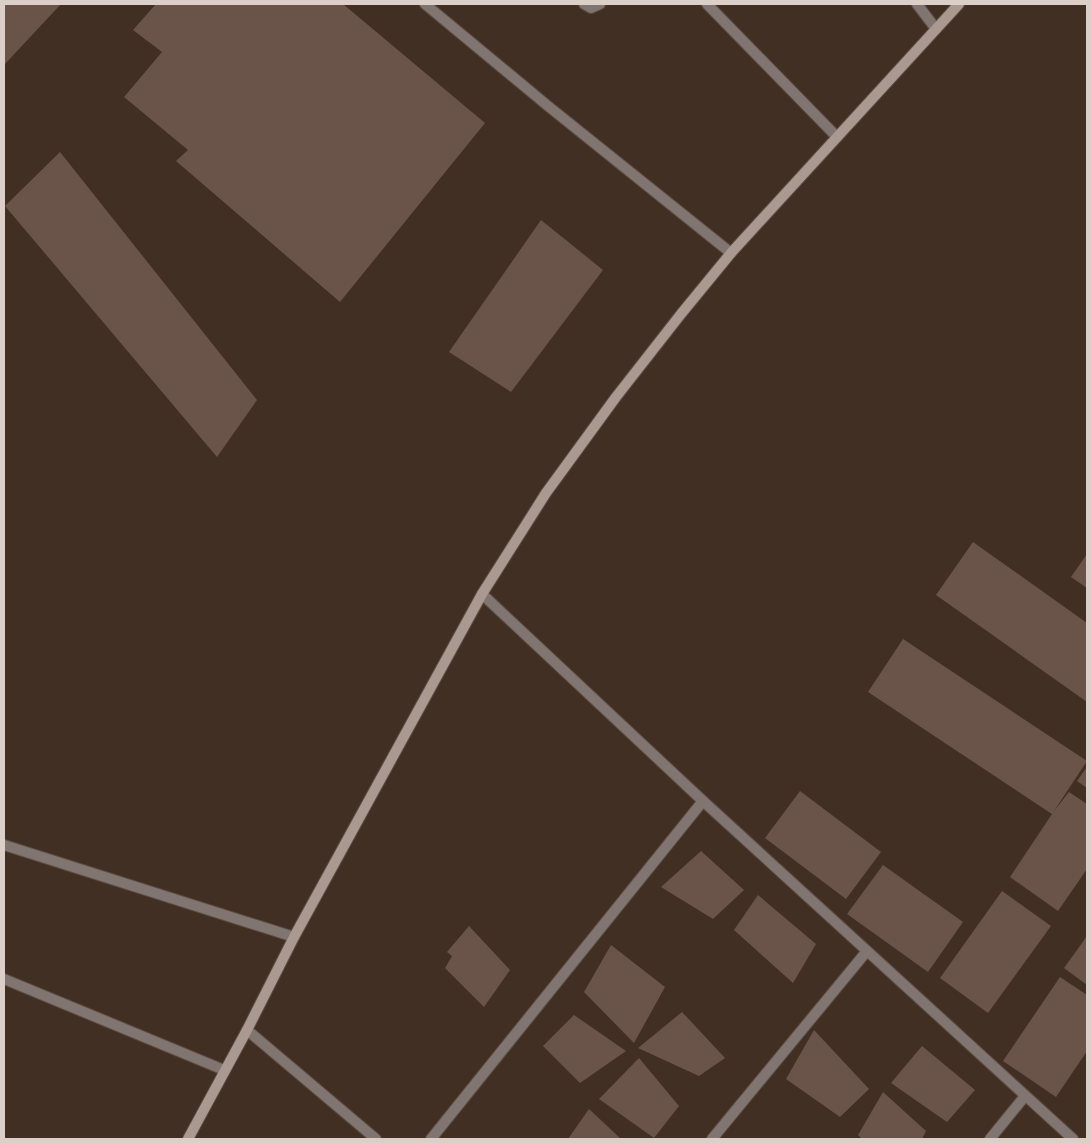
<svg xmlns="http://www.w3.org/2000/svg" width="1091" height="1143" viewBox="0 0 1091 1143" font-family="'Roboto Condensed',sans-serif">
	<rect width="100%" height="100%" fill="#422f24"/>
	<g fill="#6a5449">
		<path d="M4 4H61L4 65Z"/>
		<path d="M156 4H343L485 123 340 302 176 161 188 150 124 97 162 52 133 30Z"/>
		<path d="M60 152 257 400 217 457 5 206Z"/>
		<path d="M541 220 603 270 511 392 449 352Z"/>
		<path d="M973 542 1087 623V702L936 595Z"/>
		<path d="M1087 554V588L1071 577Z"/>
		<path d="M903 639 1087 761 1054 811 1069 792 1087 804V869L1058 911 1010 877 1052 814 868 692Z"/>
		<path d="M1087 767V788L1077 781Z"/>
		<path d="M800 791 881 852 846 899 765 838Z"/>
		<path d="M701 851 744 890 713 919 661 887Z"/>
		<path d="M883 865 963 922 928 972 847 914Z"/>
		<path d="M1002 891 1051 926 988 1013 940 978Z"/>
		<path d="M758 895 816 944 793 983 734 930Z"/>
		<path d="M469 926 510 970 484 1007 445 968 452 956 447 952Z"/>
		<path d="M1087 936V985L1064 968Z"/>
		<path d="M611 945 665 987 634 1043 584 992Z"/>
		<path d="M1060 977 1087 995V1051L1056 1097 1003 1061Z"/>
		<path d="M682 1012 725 1058 699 1076 638 1048Z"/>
		<path d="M574 1015 626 1051 580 1083 543 1046Z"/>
		<path d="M814 1030 869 1089 840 1117 786 1079Z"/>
		<path d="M922 1046 975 1090 947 1122 891 1083Z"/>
		<path d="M639 1058 679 1106 654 1138 599 1099Z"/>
		<path d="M883 1092 926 1131 922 1139H862L858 1135Z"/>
		<path d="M589 1109 621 1139H568Z"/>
	</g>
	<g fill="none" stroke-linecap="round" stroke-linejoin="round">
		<defs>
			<path id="service" d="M4 979 224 1070"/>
			<g id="minor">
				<path d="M425 4 548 106 731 253"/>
				<path d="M584 4 591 8 600 4"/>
				<path d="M707 4 837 137"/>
				<path d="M917 4 936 29"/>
				<path d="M482 594 703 801 1073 1139"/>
				<path d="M4 845 294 937"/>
				<path d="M247 1030 376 1139"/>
				<path d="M431 1139 703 801"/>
				<path d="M712 1139 867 951"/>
				<path d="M990 1139 1025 1096"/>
			</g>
			<path id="secondary" d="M188 1139 247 1030 294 937 482 594 546 493 616 397 681 314 731 253 959 4"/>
		</defs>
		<use href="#service" stroke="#5e4c42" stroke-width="12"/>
		<use href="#minor" stroke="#5e4c42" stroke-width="12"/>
		<use href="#secondary" stroke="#5e4c42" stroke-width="12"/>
		<use href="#service" stroke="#807570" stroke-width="10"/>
		<use href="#minor" stroke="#807570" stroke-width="10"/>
		<use href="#secondary" stroke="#aa9991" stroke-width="10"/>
	</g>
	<rect width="1091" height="1143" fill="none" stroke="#dccfc8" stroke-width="10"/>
</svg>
